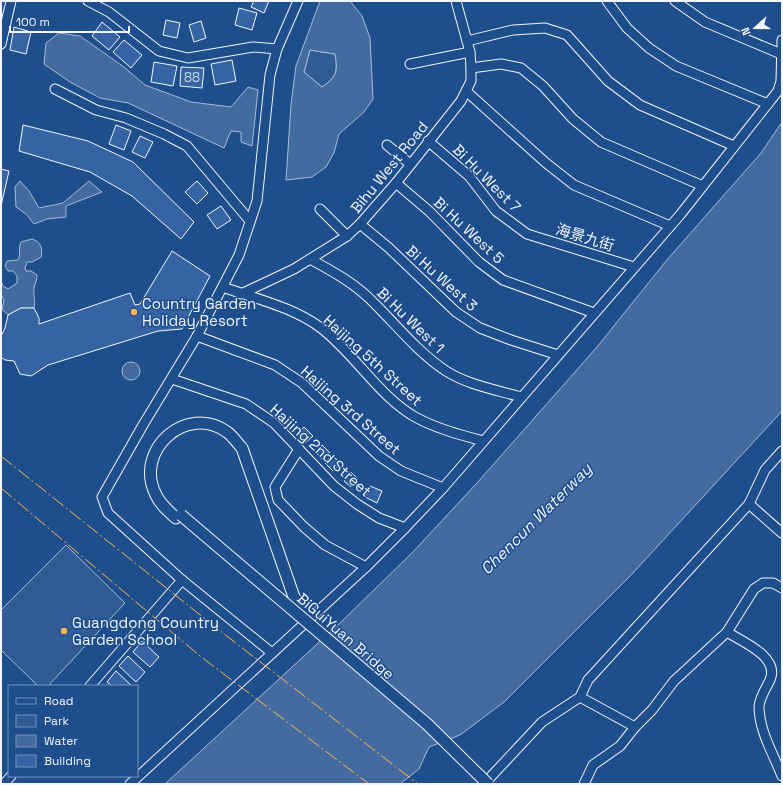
<svg xmlns="http://www.w3.org/2000/svg" width="783" height="785" viewBox="0 0 783 785" font-family="'Space Grotesk','Noto Sans SC',sans-serif">
	<rect width="100%" height="100%" fill="#1f4e8c"/>
	<g fill="#305b95" stroke="#a8bbd7">
		<path d="M310 50 335 54C338 71 337 77 322 87L304 72Z"/>
		<path d="M66 545 125 603 48 686H38L1 650V610Z"/>
	</g>
	<g fill="#446ba0" stroke="#a8bbd7" fill-rule="evenodd">
		<path d="M320 1H350L362 16 370 38 373 99 364 112 339 134 334 153 326 167 312 177 286 180 291 104 296 66ZM310 50 335 54C338 71 337 77 322 87L304 72Z"/>
		<path d="M59 33 80 36 124 67 145 85 191 102 231 107 248 87 258 90 252 146 241 142V132L231 131 224 148 128 103 100 98 70 82 44 64 46 43Z"/>
		<path d="M782 122V411L632 574 504 702 460 735 429 747 419 769 400 784H165L340 623 412 553 477 483 597 347 666 261 761 153Z"/>
		<path d="M20 181 29 191 39 208 63 203 89 181 102 192 66 206V217L47 219 34 224 26 214 16 207 15 187Z"/>
		<path d="M32 239C41 242 43 248 41 257L32 262H27L25 268 26 271H31L37 275C37 281 35 283 34 288 33 295 36 302 34 308H21L8 315 2 309 4 300 1 295V280L3 286 8 289 17 283V276L13 271H8L5 266 7 261 18 260C21 254 18 248 21 242Z"/>
		<circle cx="131" cy="371" r="9"/>
	</g>
	<g fill="#3563a3" stroke="#f2f6ff">
		<path d="M254 1H269L264 13 251 7Z"/>
		<path d="M239 8 257 13 252 30 235 25Z"/>
		<path d="M166 20 180 23 177 38 163 35Z"/>
		<path d="M201 21 206 38 194 42 189 25Z"/>
		<path d="M102 22 120 37 109 50 92 36Z"/>
		<path d="M14 27 31 32 26 54 10 50Z"/>
		<path d="M124 40 142 55 131 68 113 52Z"/>
		<path d="M232 60 236 81 215 85 211 64Z"/>
		<path d="M154 62 177 66 173 86 151 82Z"/>
		<path d="M181 67 204 68 202 88 180 86Z"/>
		<path d="M23 125 88 141 133 162 194 222 181 239 132 196 90 172 19 151Z"/>
		<path d="M116 125 131 131 124 150 109 144Z"/>
		<path d="M140 136 153 142 145 158 132 152Z"/>
		<path d="M1 169 9 171 1 206Z"/>
		<path d="M197 181 208 193 197 204 185 192Z"/>
		<path d="M221 206 231 220 217 229 207 215Z"/>
		<path d="M172 251 210 276 182 329 158 331 48 365 31 376 20 374 14 361 5 360 1 357V336L5 328 8 315 21 308H34L39 318V324L130 293 135 305 140 304Z"/>
		<path d="M304 427 313 436 305 443 297 434Z"/>
		<path d="M322 445 330 453 323 460 315 452Z"/>
		<path d="M332 455 340 463 333 471 325 463Z"/>
		<path d="M351 472 358 479 351 487 344 481Z"/>
		<path d="M370 486 382 491 377 503 365 497Z"/>
		<path d="M142 641 159 657 150 667 133 652Z"/>
		<path d="M128 656 145 672 136 682 119 666Z"/>
		<path d="M116 671 132 686H112L107 682Z"/>
	</g>
	<g fill="none" stroke-linecap="round" stroke-linejoin="round">
		<defs>
			<g id="minor">
				<path d="M88 1 109 12 159 51 188 58 253 47 277 49"/>
				<path d="M607 1 627 28 649 48 676 66 768 104"/>
				<path d="M675 1 705 22 781 54"/>
				<path d="M467 41 513 30 545 28 567 35 608 81 640 105 734 146"/>
				<path d="M1 44 11 1"/>
				<path d="M410 64 470 52"/>
				<path d="M471 68 501 64 521 68 543 86 573 119 601 142 703 186"/>
				<path d="M55 89 96 110 126 118 164 134 187 146 250 221"/>
				<path d="M466 91 546 163 574 185 670 226"/>
				<path d="M428 141 469 176 496 211 527 234 634 267"/>
				<path d="M387 145 410 164"/>
				<path d="M396 183 429 211 479 262 503 280 594 313"/>
				<path d="M320 209 347 236"/>
				<path d="M360 224 389 248 456 312 480 328 511 340 558 355"/>
				<path d="M310 259C334 272 356 284 375 304 398 327 419 353 446 371 468 385 497 390 521 397"/>
				<path d="M223 287C256 299 293 307 321 328 355 354 380 398 417 418 438 429 461 435 483 441"/>
				<path d="M241 294 294 269 347 236 360 224 396 183 461 101 471 81V68L470 52 456 1"/>
				<path d="M197 336 275 365 302 383 379 456 401 471 443 488"/>
				<path d="M172 379 246 404 274 423 334 486 357 504 379 518 405 528"/>
				<path d="M299 449 275 487 278 500 304 527 325 545 366 567"/>
				<path d="M749 504 782 533"/>
				<path d="M727 632C743 642 780 657 770 680 766 688 760 697 759 706 759 731 773 753 782 776"/>
				<path d="M272 653 182 580 108 513 102 497 143 425 197 336 239 255 257 201 270 75 277 49 298 1"/>
				<path d="M90 686 182 580"/>
				<path d="M580 697 635 727"/>
				<path d="M4 784 11 776"/>
				<path d="M130 784 366 567 405 528 443 488 680 215 778 91 781 81 782 40"/>
				<path d="M484 784 542 722 580 697 588 680 749 504 765 470 782 451"/>
				<path d="M584 784 593 765 620 746 635 727 652 710 674 681 727 632 754 589 763 583H773L782 588"/>
			</g>
			<path id="major" d="M176 518C168 511 160 504 156 495 133 450 187 403 227 432 233 436 237 443 242 448L294 597 308 619"/>
		</defs>
		<use href="#minor" stroke="#f2f6ff" stroke-width="11"/>
		<use href="#major" stroke="#f2f6ff" stroke-width="13"/>
		<use href="#minor" stroke="#1f4e8c" stroke-width="9"/>
		<use href="#major" stroke="#1f4e8c" stroke-width="11"/>
		<defs>
			<path id="major-bridge" d="M181 515 427 724 488 784"/>
		</defs>
		<use href="#major-bridge" stroke="#f2f6ff" stroke-width="13" stroke-linecap="butt"/>
		<use href="#major-bridge" stroke="#1f4e8c" stroke-width="11"/>
		<g stroke="#ffb74d" stroke-width="1" stroke-dasharray="14 3 2 3" stroke-linecap="butt">
			<path d="M1 456 219 630 418 784"/>
			<path d="M1 488 200 656 369 784"/>
		</g>
	</g>
	<g fill="#ffb74d" stroke="#1f4e8c" stroke-width="1.5">
		<circle cx="134" cy="312" r="4"/>
		<circle cx="64" cy="631" r="4"/>
	</g>
	<g text-anchor="middle" dominant-baseline="central" stroke-width="3" stroke-linejoin="round" paint-order="stroke">
		<g font-size="13" fill="#c3d1e8">
			<text x="192" y="77">88</text>
		</g>
		<g font-size="15" fill="#f2f6ff" stroke="#1f4e8c">
			<text transform="translate(389 167) rotate(-51)">Bihu West Road</text>
			<text transform="translate(487 178) rotate(45)">Bi Hu West 7</text>
			<text transform="translate(469 230) rotate(43)">Bi Hu West 5</text>
			<text transform="translate(585 237) rotate(17)">海景九街</text>
			<text transform="translate(442 278) rotate(42)">Bi Hu West 3</text>
			<text transform="translate(411 320) rotate(44)">Bi Hu West 1</text>
			<text transform="translate(373 360) rotate(42)">Haijing 5th Street</text>
			<text transform="translate(351 410) rotate(41)">Haijing 3rd Street</text>
			<text transform="translate(321 450) rotate(42)">Haijing 2nd Street</text>
			<text transform="translate(346 636) rotate(41)">BiGuiYuan Bridge</text>
		</g>
		<g font-size="15" fill="#f2f6ff" stroke="#1f4e8c" text-anchor="start">
			<text x="142" y="303">Country Garden<tspan x="142" dy="17">Holiday Resort</tspan></text>
			<text x="72" y="622">Guangdong Country<tspan x="72" dy="17">Garden School</tspan></text>
		</g>
		<g font-size="16" font-style="italic" fill="#f2f6ff" stroke="#1f4e8c">
			<text transform="translate(536 519) rotate(-45)">Chencun Waterway</text>
		</g>
	</g>
	<rect width="783" height="785" fill="none" stroke="#f2f6ff" stroke-width="4"/>
	<rect x="8" y="685" width="130" height="92" fill="#1f4e8c" stroke="#7391ba"/>
	<rect x="16" y="698" width="20" height="6" fill="#1f4e8c" stroke="#7391ba"/>
	<text x="44" y="705" font-size="12" fill="#f2f6ff">Road</text>
	<rect x="16" y="715" width="20" height="12" fill="#305b95" stroke="#7391ba"/>
	<text x="44" y="725" font-size="12" fill="#f2f6ff">Park</text>
	<rect x="16" y="735" width="20" height="12" fill="#446ba0" stroke="#7391ba"/>
	<text x="44" y="745" font-size="12" fill="#f2f6ff">Water</text>
	<rect x="16" y="755" width="20" height="12" fill="#3563a3" stroke="#7391ba"/>
	<text x="44" y="765" font-size="12" fill="#f2f6ff">Building</text>
	<g transform="translate(755 28) rotate(249)" stroke="#1f4e8c" stroke-width="3" paint-order="stroke">
	<path d="M0-3L7 15L0 10L-7 15Z" fill="#f2f6ff"/>
	<text y="-6" font-size="11" font-weight="bold" text-anchor="middle" fill="#f2f6ff">N</text>
	</g>
	<path d="M10 26v6h119v-6" fill="none" stroke="#f2f6ff" stroke-width="2"/>
	<text x="16" y="26" font-size="12" fill="#f2f6ff" stroke="#1f4e8c" stroke-width="3" paint-order="stroke">100 m</text>
</svg>
